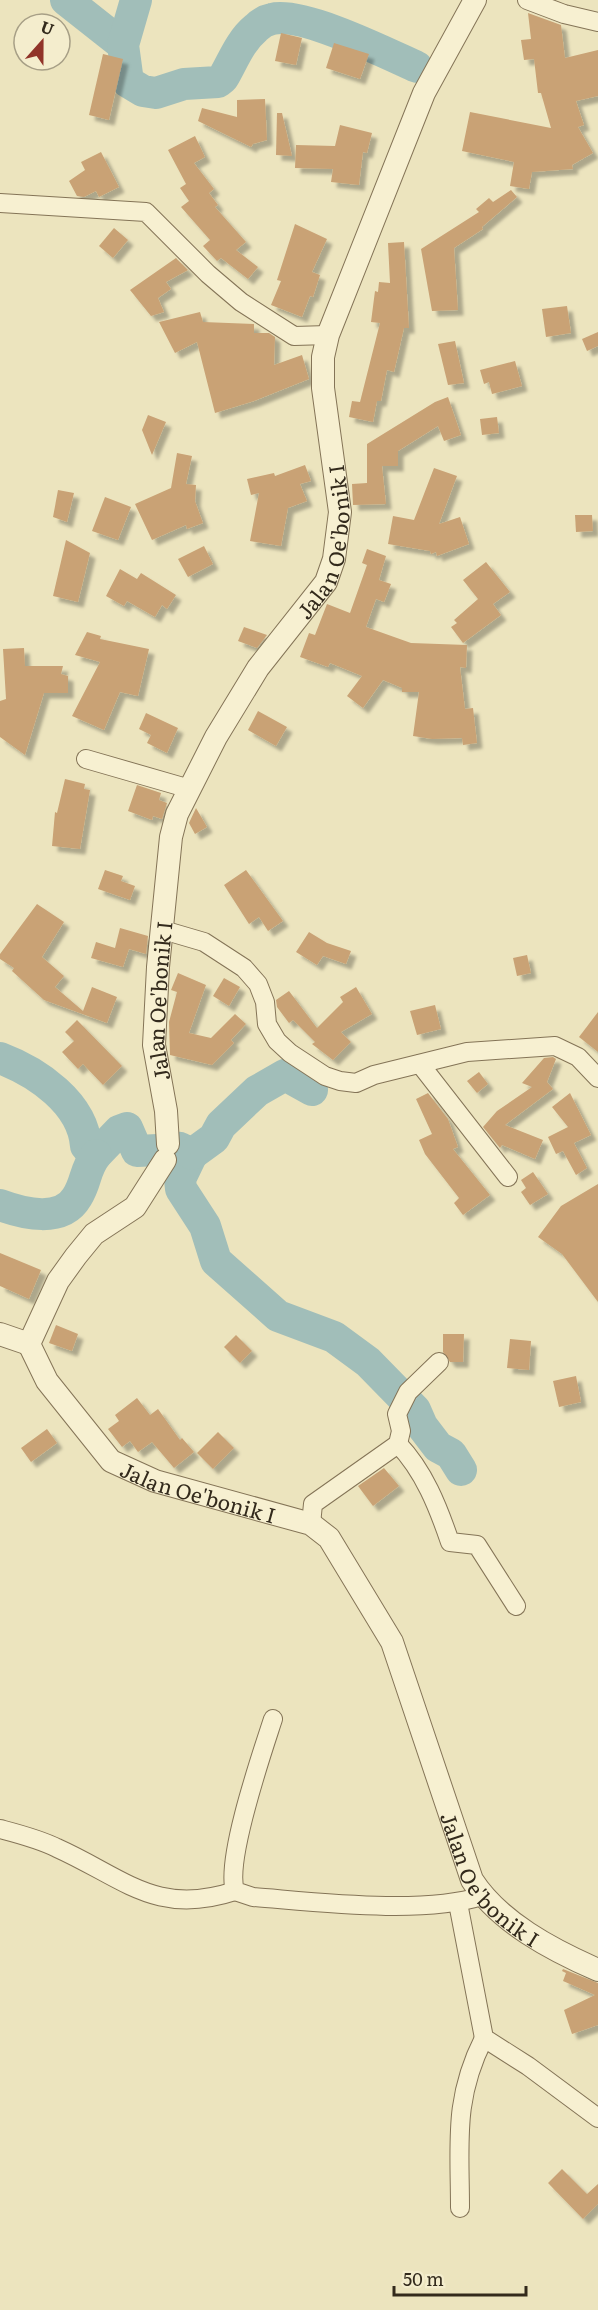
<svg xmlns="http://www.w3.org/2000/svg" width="598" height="2310" viewBox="0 0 598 2310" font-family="Literata,serif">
	<defs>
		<filter id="shadow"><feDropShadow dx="5.5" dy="5.5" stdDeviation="1.5" flood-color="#0004"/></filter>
	</defs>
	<rect width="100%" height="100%" fill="#ece4be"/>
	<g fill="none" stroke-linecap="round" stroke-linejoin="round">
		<g stroke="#a1beb9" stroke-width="32">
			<path d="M66 0 123 45"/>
			<path d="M136 0 123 45 128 82 143 91 156 93 184 84 218 82 223 78C233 61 240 41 256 28 260 24 267 20 272 19 302 11 388 54 417 67"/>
			<path d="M0 1058C37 1072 83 1103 86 1146L96 1155 119 1131 127 1128 137 1151 158 1150 170 1155 180 1148 192 1154 180 1179 181 1189 205 1226 216 1261 278 1316 334 1337 368 1362 415 1410 422 1426 438 1447 451 1454 461 1470"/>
			<path d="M192 1154 214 1138 221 1125 257 1091 285 1075 312 1090"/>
			<path d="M0 1205C24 1214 62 1223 77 1197 87 1181 84 1171 96 1155"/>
		</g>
	</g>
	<g fill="#c9a275" filter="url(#shadow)">
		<path d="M528 13 561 25 565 58 598 50V96L576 101 584 125 578 127 593 153 572 165 573 169 532 172 529 189 510 186 514 162 462 151 470 112 551 128 541 93H538L534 59 524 60 521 40 531 39Z"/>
		<path d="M281 33 302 38 296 65 275 61Z"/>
		<path d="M334 43 369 54 360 79 326 68Z"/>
		<path d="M103 54 123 59 109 120 89 115Z"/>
		<path d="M265 99 267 140 253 144 251 147 198 121 202 108 237 117V100Z"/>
		<path d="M277 113H282L292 156 276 155Z"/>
		<path d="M340 125 372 133 367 153 363 152 359 185 331 182 333 169 295 168 296 145 335 146Z"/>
		<path d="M195 136 205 157 194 163 214 189 209 193 218 205 215 207 246 242 236 250 258 267 248 279 221 258 217 261 203 246 210 240 181 207 189 201 180 188 186 184 168 150Z"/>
		<path d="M101 152 119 187 99 197 96 191 84 197 77 196 69 181 85 170 81 162Z"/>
		<path d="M511 190 517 197 482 227 483 229 454 248 458 310 432 311 421 249 479 212 476 209 489 198 493 202Z"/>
		<path d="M295 224 327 239 312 272 320 275 313 297 310 296 302 317 271 305 281 281 277 280Z"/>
		<path d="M114 228 128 240 113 258 99 246Z"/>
		<path d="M404 242 409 328H404L394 372 387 370 381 401H377L373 422 349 417 352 401 360 402 380 323 371 322 375 291 378 292 379 282 390 283 388 243Z"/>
		<path d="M176 258 188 270 166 282 171 289 158 298 164 312 151 316 130 290Z"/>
		<path d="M567 306 571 333 546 337 542 309Z"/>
		<path d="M200 312 203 322 254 324V333H269L275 337 274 365 302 355 309 379 254 401 215 413 197 342 175 353 159 322Z"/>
		<path d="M598 332V346L587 351 582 339Z"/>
		<path d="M455 341 464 383 448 385 438 344Z"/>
		<path d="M515 361 522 386 492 394 489 382 484 384 480 370Z"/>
		<path d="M448 397 461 435 444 441 438 426 398 451V466H382L386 504 353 505 352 484 367 483V444L435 402Z"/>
		<path d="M148 415 166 422 152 455 142 430Z"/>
		<path d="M497 417 499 433 482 435 480 419Z"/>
		<path d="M177 453 192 456 186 484 196 485 195 501 203 523 187 529 186 525 152 540 135 504 171 488Z"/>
		<path d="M305 465 311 481 300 484 307 501 288 508 281 546 250 541 259 493 251 495 247 479 274 473 275 476Z"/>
		<path d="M434 468 457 476 439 524 460 517 469 544 437 556 436 552 431 554 430 551 388 544 393 516 414 520Z"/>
		<path d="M58 490 74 493 67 522 53 517Z"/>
		<path d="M105 497 131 507 118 540 92 531Z"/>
		<path d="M575 515H592L593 531 576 532Z"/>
		<path d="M66 540 90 553 78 602 53 596Z"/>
		<path d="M204 546 213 564 188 577 178 559Z"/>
		<path d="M367 549 386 556 379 580 391 584 384 602 376 599 366 627 411 643 467 645 466 668 460 667 465 709 473 708 477 743 463 745 462 738 432 739 413 736 419 692H402V688L383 680 363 708 347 696 362 676 330 663 328 667 300 657 309 633 315 635 327 604 350 613 367 565 362 563Z"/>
		<path d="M486 562 510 592 493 604 501 615 463 643 451 627 457 623 454 620 478 599 463 580Z"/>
		<path d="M120 569 137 579 141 573 176 595 167 609 162 605 155 617 127 601 124 606 106 596Z"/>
		<path d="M244 627 267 635 257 648 238 641Z"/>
		<path d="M87 632 101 636 100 639 149 649 138 696 120 692 104 730 72 716 100 662 75 655Z"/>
		<path d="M24 648 25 666H63L61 674 68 676V693H44L25 755 0 737V701L6 699 3 649Z"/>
		<path d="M258 711 287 727 276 746 248 730Z"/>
		<path d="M146 713 178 728 167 753 147 743 151 735 139 729Z"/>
		<path d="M65 779 85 784 84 789 90 790 80 849 52 846 55 812 57 813Z"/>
		<path d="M137 785 161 793 159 800 167 803 162 819 153 816 152 820 128 811Z"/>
		<path d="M196 808 207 827 195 834 189 823Z"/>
		<path d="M105 870 123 876 121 881 135 886 130 900 98 889Z"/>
		<path d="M246 870 283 921 268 931 259 917 249 924 224 885Z"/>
		<path d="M37 904 64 922 42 957 64 976 55 987 83 1011 92 987 117 997 107 1023 44 1000 12 971 14 968 0 959V954Z"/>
		<path d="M120 928 148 936 146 954 129 949 123 967 91 958 96 942 115 948Z"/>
		<path d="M309 932 327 943 351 951 346 964 323 956 317 965 296 952Z"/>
		<path d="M527 955 531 973 517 976 513 958Z"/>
		<path d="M178 973 206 985 189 1033 211 1038 235 1014 246 1024 231 1040 234 1043 212 1065 170 1055 169 1022 177 992 171 990Z"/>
		<path d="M224 978 240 987 229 1006 213 996Z"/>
		<path d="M356 987 372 1014 341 1032 351 1042 333 1060 312 1044 315 1042 293 1020 289 1023 277 1007 276 1000 289 991 317 1028 343 1002 340 997Z"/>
		<path d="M435 1005 441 1029 417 1035 410 1011Z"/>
		<path d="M598 1012V1052L579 1037Z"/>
		<path d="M77 1020 122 1066 103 1085 83 1064 78 1069 62 1052 74 1041 65 1032Z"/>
		<path d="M553 1057 556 1059 547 1082 553 1089 505 1125 543 1140 535 1159 502 1145 500 1148 483 1127 497 1111 532 1087 522 1083 544 1058Z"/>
		<path d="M479 1072 488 1084 477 1093 467 1081Z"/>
		<path d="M428 1093 448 1119 458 1147 453 1149 490 1195 463 1215 454 1203 459 1198 425 1154 419 1140 432 1134 416 1099Z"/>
		<path d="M570 1093 591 1135 574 1143 587 1168 576 1175 563 1151 556 1154 548 1137 568 1127 552 1107Z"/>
		<path d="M533 1172 548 1194 530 1205 521 1192 526 1188 521 1180Z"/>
		<path d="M598 1184V1302L562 1254 538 1237 561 1206Z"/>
		<path d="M0 1253 41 1270 29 1299 0 1286Z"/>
		<path d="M56 1325 78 1334 72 1351 49 1343Z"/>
		<path d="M443 1334H464L463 1362H450L443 1352Z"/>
		<path d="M236 1335 252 1351 240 1363 224 1347Z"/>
		<path d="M510 1339 531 1341 529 1370 507 1368Z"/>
		<path d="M576 1376 581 1402 559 1407 553 1381Z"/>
		<path d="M137 1398 150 1415 158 1409 180 1440 182 1438 194 1452 174 1468 152 1442 138 1452 130 1441 122 1447 108 1429 119 1421 115 1415Z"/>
		<path d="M47 1429 57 1443 31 1462 21 1448Z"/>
		<path d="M218 1432 234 1448 213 1469 197 1453Z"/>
		<path d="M384 1468 399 1486 373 1506 358 1486Z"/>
		<path d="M563 1969 598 1983V2025L572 2034 564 2010 595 1995 563 1981 566 1973 562 1971Z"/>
		<path d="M562 2169 587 2194 598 2184V2204L583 2219 548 2183Z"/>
	</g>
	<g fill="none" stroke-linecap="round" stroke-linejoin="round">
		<defs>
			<g id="minor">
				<path d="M527 0 564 14 598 22"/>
				<path d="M0 203 146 212 208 274 241 302 294 336 328 335"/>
				<path d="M86 759 190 789"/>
				<path d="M163 930 204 942 244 968 258 984 265 1002 267 1024 277 1041 290 1053 325 1076 340 1081 356 1083 374 1075 467 1052 555 1046 578 1057 598 1078"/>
				<path d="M420 1064 508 1177"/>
				<path d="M398 1444C424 1471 438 1507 450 1542L477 1545 516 1606"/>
				<path d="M311 1524 313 1504 398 1444 401 1431 397 1414 408 1392 439 1362"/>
				<path d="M273 1719C262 1753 225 1860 235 1891L253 1897C317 1902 422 1915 482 1896"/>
				<path d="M0 1829C19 1834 39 1839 57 1848 124 1878 156 1917 235 1891"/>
				<path d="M458 1903 484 2038 528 2066 598 2118"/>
				<path d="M460 2208C460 2143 453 2099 484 2038"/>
			</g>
			<g id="tertiary">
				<path id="s1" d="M168 1144 166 1111 154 1045 158 967 171 837 177 814 216 737 258 668 326 582 334 559 340 512 323 388V357L328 335 424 93 475 0"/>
				<path id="s2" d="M165 1160 135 1207 94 1234 76 1256 58 1281 29 1344 47 1381 111 1461 155 1481 311 1524 329 1538 392 1642 472 1880C499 1922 552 1950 598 1970"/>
				<path d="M0 1334 29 1344"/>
			</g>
		</defs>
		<use href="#minor" stroke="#847457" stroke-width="20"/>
		<use href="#tertiary" stroke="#847457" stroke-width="24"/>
		<use href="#minor" stroke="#f7f0d1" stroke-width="18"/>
		<use href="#tertiary" stroke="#f7f0d1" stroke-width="22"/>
	</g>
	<g text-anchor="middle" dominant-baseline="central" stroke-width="4.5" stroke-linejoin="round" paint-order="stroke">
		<g font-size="21" fill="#332a1c" stroke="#f4edcd">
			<text stroke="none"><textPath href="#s1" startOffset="648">Jalan Oe'bonik I</textPath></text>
			<text stroke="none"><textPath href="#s1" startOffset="144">Jalan Oe'bonik I</textPath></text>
			<text stroke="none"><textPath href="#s2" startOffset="470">Jalan Oe'bonik I</textPath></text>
			<text stroke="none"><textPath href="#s2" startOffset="992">Jalan Oe'bonik I</textPath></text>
		</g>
	</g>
	<g transform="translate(42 42) rotate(21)"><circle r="28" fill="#f4edcd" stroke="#a79f86" stroke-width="1.5"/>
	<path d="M0-4.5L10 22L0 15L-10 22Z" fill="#913429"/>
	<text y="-9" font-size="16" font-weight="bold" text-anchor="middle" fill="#332a1c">U</text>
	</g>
	<path d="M394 2286v9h132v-9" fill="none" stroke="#332a1c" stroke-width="3"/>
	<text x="403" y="2286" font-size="18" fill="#332a1c" stroke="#f4edcd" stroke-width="4.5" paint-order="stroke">50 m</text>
</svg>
